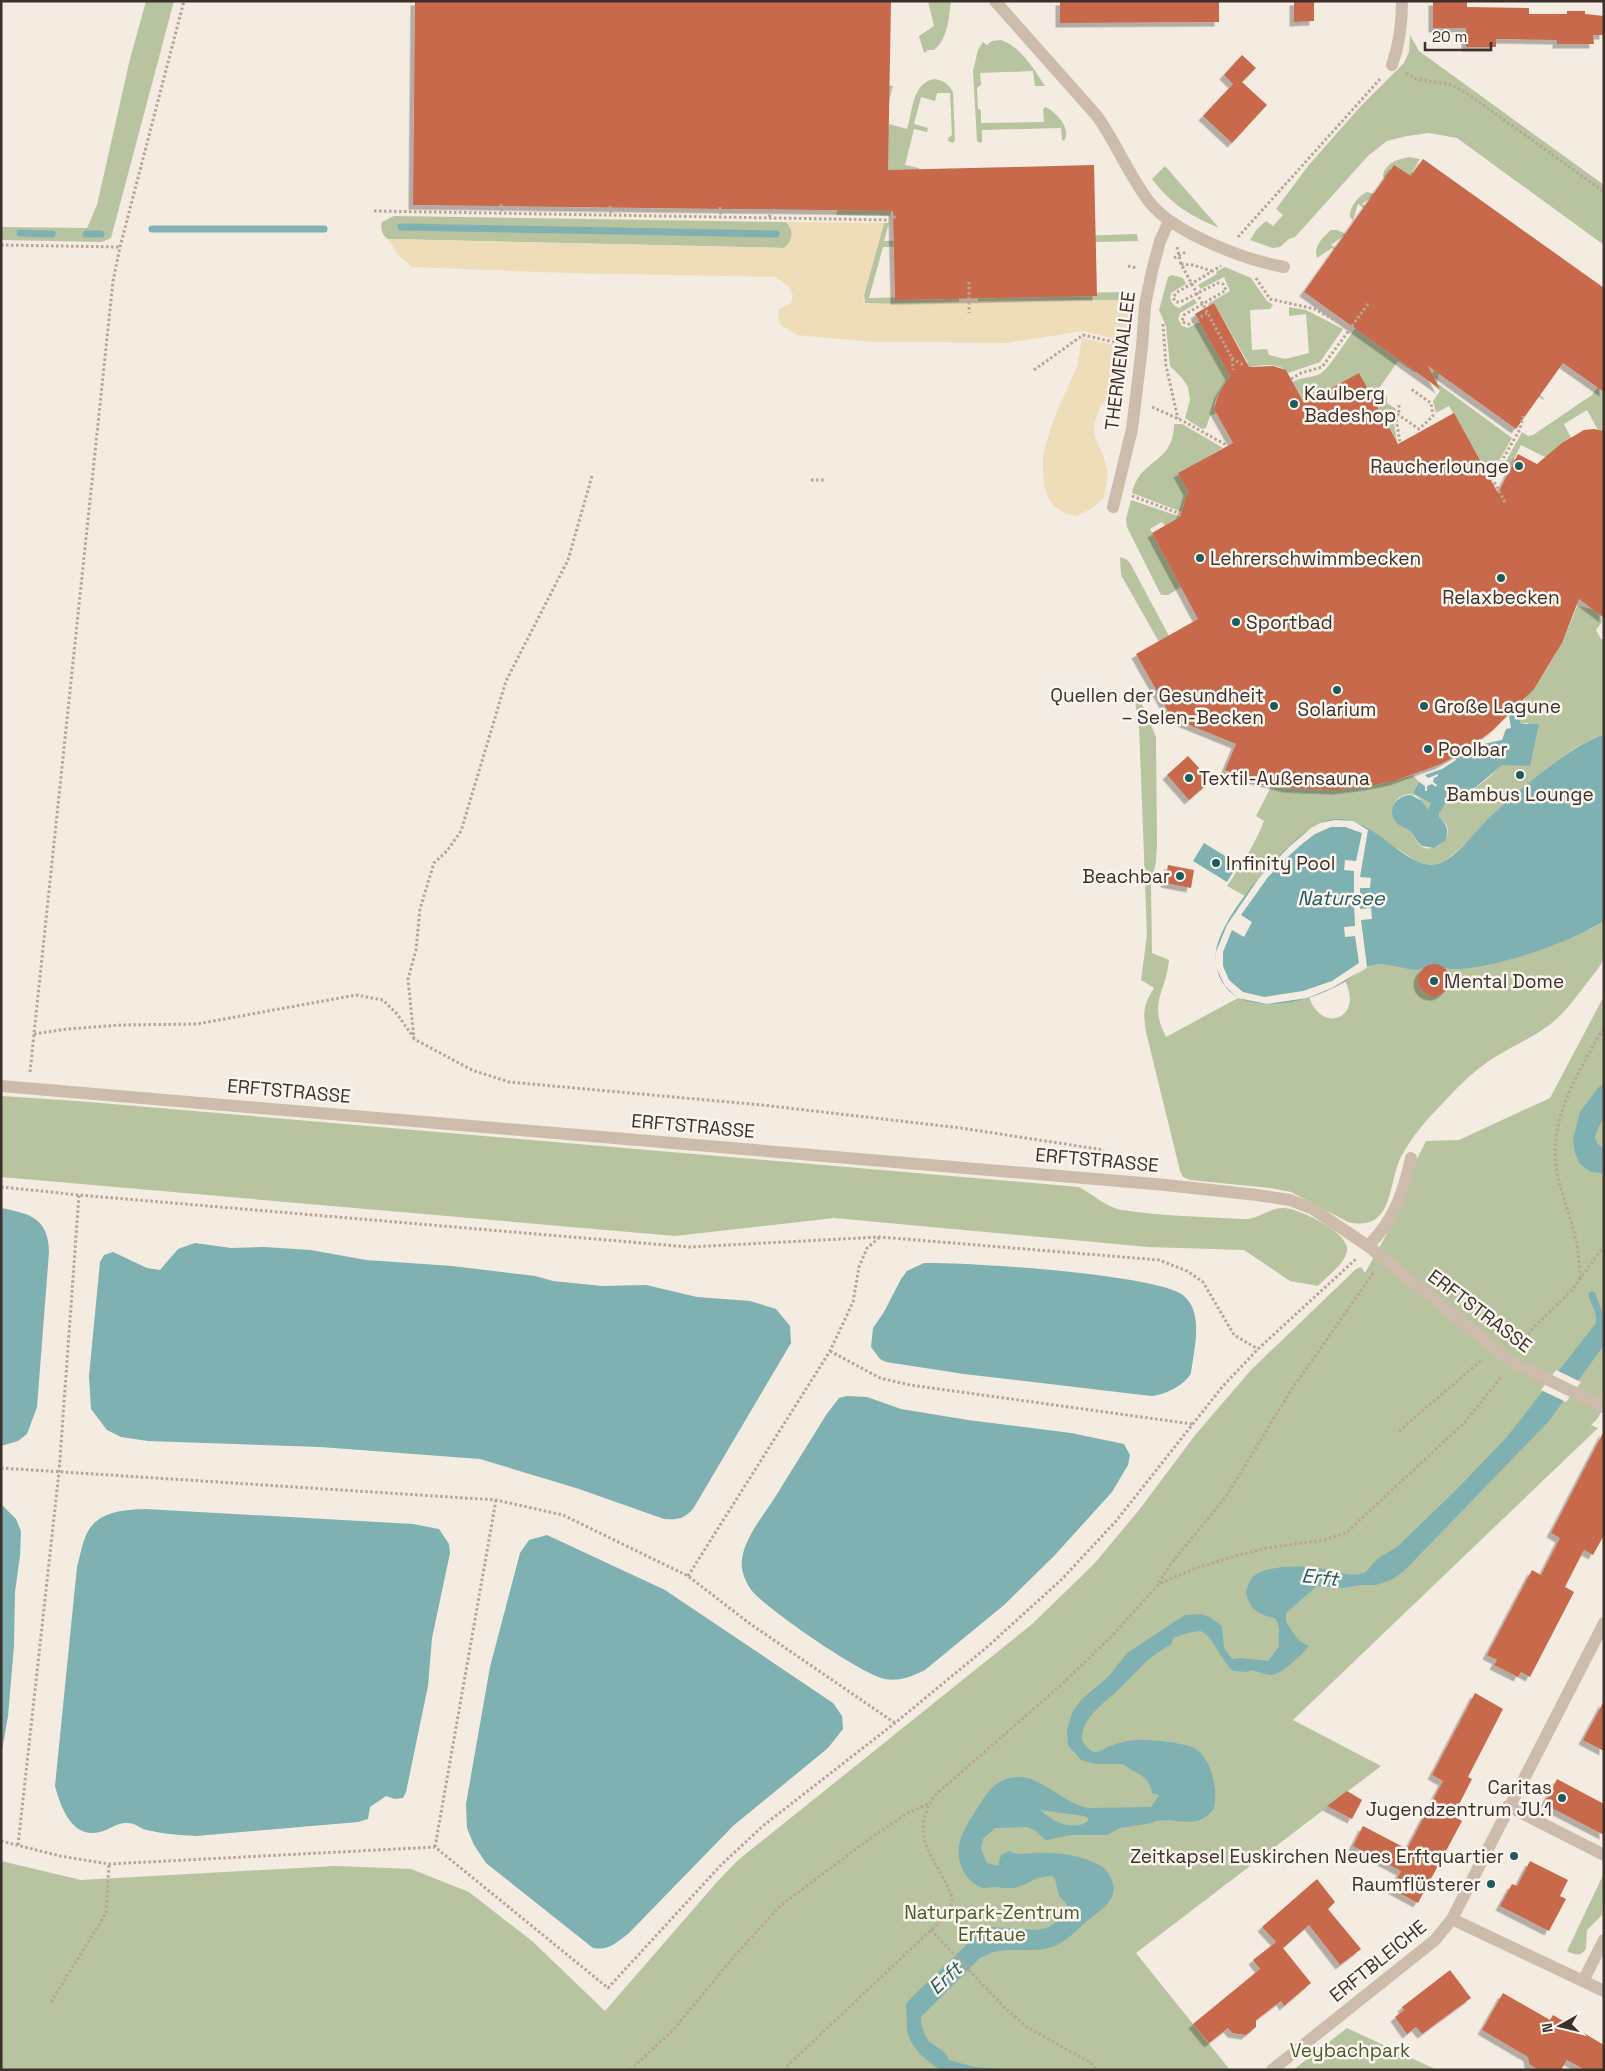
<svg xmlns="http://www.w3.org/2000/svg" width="1605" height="2071" viewBox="0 0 1605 2071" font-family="'Space Grotesk',sans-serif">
	<defs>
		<filter id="shadow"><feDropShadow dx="-4.5" dy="4.5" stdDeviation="0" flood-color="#0004"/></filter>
	</defs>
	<rect width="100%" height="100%" fill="#f4ebe1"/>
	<g fill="#b8c4a0">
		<path d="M146 1H174L111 238 102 242 1 240V227L87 228 97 205 130 59Z"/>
		<path d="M928 1H951C949 17 948 39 934 50H928L924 53 919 36 934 26Z"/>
		<path d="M1410 35 1419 51 1604 185V245L1457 138 1429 133 1407 136 1387 141 1368 156 1295 237 1289 239 1280 247 1273 248 1250 240 1257 229 1266 221 1273 226 1283 215 1276 209 1308 166 1360 107 1404 63 1409 52Z"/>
		<path d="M1001 40C1021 47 1034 69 1045 86H1035L1033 71 980 73 981 85 977 88 978 109 981 110V123L1044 122 1043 109 1046 107C1057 113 1072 129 1064 141L1062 140 1061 128 982 130V142L980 143 977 141 973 71 978 50 983 42 987 45 992 41Z"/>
		<path d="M934 79C943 80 949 84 953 92L955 140 953 143 948 141V138L952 135 950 93H937L935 101 921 97 914 124 928 128 927 132 914 129 905 165 919 168 920 183 948 182V168L952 169C959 176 959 194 952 201L951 188 898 189 890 216 836 215 842 189 854 197 860 189 862 180 847 169 850 166 864 174 878 120 864 109 866 106 880 115 884 97 870 87 874 84 893 86 882 127 888 129 889 124 907 129C913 111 912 83 934 79Z"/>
		<path d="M1409 157 1420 159 1412 172 1604 310 1392 167 1387 183 1383 176C1385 163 1398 159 1409 157Z"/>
		<path d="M1165 166 1219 228C1189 215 1172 205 1152 179Z"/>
		<path d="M1367 192 1376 194 1362 204 1604 379V431L1598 430 1587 410 1564 424 1571 438 1548 455 1545 457 1521 445 1507 473 1501 470 1522 432 1528 436 1533 435 1592 395 1603 380 1358 204 1353 221 1350 217C1349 207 1359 195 1367 192Z"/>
		<path d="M394 216 786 222C794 230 794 240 784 248L388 239C382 235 380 228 382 222Z"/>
		<path d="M884 223H889L884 241 952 239 953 245 883 247 869 298 954 296 959 290V302L888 304 865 303 864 295Z"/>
		<path d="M1331 230H1337L1346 234 1331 245 1536 392 1544 398 1543 400 1332 248 1317 258C1313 247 1322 238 1331 230Z"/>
		<path d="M1137 234 1138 241 982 245V239Z"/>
		<path d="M1225 267 1251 278 1267 301 1273 305 1270 309 1250 310 1252 350 1267 349 1269 355 1285 359 1309 353 1306 314 1289 316V307L1306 310 1343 329 1320 362 1288 373C1280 362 1261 365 1249 367L1245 365 1248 363 1214 303 1209 306 1208 304 1230 291 1224 277 1201 289 1198 285 1217 274 1216 272Z"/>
		<path d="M1172 275 1183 278 1186 284 1171 293C1169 300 1172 305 1179 308L1194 299 1197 303 1180 313 1178 319 1182 326 1188 328 1200 322 1232 377C1224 385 1210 401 1216 413L1210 416 1206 428 1202 429 1185 418 1190 400 1188 387 1182 378 1170 366 1166 326 1159 310 1168 277Z"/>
		<path d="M978 292 983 295 1125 292 1122 300 978 301Z"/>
		<path d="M1357 326 1418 372H1414L1398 361 1378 390 1387 397V403L1396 409 1393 417 1397 442 1304 403 1292 382C1301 377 1311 378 1320 374 1330 368 1349 336 1357 326Z"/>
		<path d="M1440 368 1437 383 1512 438 1489 478 1449 406 1436 413 1433 401 1440 391 1428 380 1433 372Z"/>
		<path d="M1174 424H1182L1223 448 1179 473 1188 491 1182 512 1132 493C1140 458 1174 464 1174 424Z"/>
		<path d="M1131 500 1181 517 1165 526 1162 522 1150 529 1181 587 1168 595H1161L1127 527 1126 519Z"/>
		<path d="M1120 557 1126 559 1130 563 1169 636 1159 642 1121 575Z"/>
		<path d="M1577 606 1593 609 1601 615 1602 622 1596 630 1601 639H1604V734C1542 758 1495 821 1445 861L1434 865 1419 863 1358 823 1347 820H1335L1289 847 1265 870 1245 896 1227 886C1241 865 1255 845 1264 821L1256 816 1272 785C1320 793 1366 789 1413 775L1419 782 1413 793 1432 803 1428 811C1424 805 1422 799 1416 796 1403 789 1389 803 1393 816 1396 826 1404 825 1410 831 1413 833 1414 837 1416 840 1428 863 1464 834 1439 817 1439 797 1462 796 1475 788 1500 772 1513 748 1528 723L1521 724 1516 709C1544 679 1563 644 1577 606Z"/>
		<path d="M1133 690H1136L1156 737 1157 844 1156 861 1151 885 1152 953 1169 960C1166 993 1148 1002 1166 1037L1238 998 1267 1004 1309 997C1322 1035 1364 1018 1345 981L1372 965 1387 964 1422 970 1433 964 1452 969 1514 958 1591 929 1604 921C1604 932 1605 945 1604 956 1602 966 1592 976 1586 984 1575 999 1562 1016 1548 1026 1533 1037 1517 1044 1502 1053 1480 1065 1460 1084 1444 1102 1428 1118 1413 1135 1402 1155 1387 1182 1395 1233 1348 1222L1291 1192 1270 1188 1190 1180 1183 1177 1180 1171 1146 1032C1143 1012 1143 1006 1154 988L1141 980 1147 935 1139 725Z"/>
		<path d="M1604 996V1406L1598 1418 1591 1425 1598 1428 1293 1720 1381 1766 1136 1953 1230 2070H1V1861L81 1880 335 1866 411 1869 469 1892 532 1941 605 2011 717 1882 737 1861 1031 1625 1094 1564 1139 1510 1196 1434 1251 1370 1356 1269 1361 1267 1365 1273 1399 1212 1417 1159 1426 1141 1459 1140 1550 1098Z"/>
		<path d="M1 1096 77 1101 1079 1187C1090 1193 1110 1209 1122 1210 1162 1216 1203 1217 1243 1219 1257 1220 1269 1208 1283 1208 1298 1208 1351 1233 1347 1251 1344 1265 1327 1276 1318 1286L1290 1281 1244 1250 1148 1247 834 1218 675 1236 1 1177Z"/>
		<path d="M1604 1873 1602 1915 1587 1930 1586 1949C1580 1957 1575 1955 1567 1951Z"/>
		<path d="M1347 2028 1437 2070H1293Z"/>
	</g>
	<g fill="#efdcb8">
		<path d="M786 222 884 223 864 295 863 300 867 304 978 301 1122 300 1136 298 1128 342 1083 331 1007 343 874 342 797 335 781 325 778 317 779 309 791 303 793 295 789 287 776 277 569 273 412 267 399 256 388 239 784 248C794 240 794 230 786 222Z"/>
		<path d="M1082 338 1127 348 1119 383 1099 409 1094 424 1095 438 1103 455 1108 473 1104 497 1093 508 1076 516 1067 514 1055 507 1048 497 1044 486 1043 462 1044 451 1054 418 1077 367Z"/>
	</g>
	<g fill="#7fb0b2" fill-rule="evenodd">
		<path d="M1516 709 1521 724H1539L1530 766 1502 765 1476 787 1447 800 1439 814V817C1447 823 1449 832 1445 841L1434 848 1422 846C1416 842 1415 835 1410 831 1406 827 1400 827 1396 822 1386 810 1396 795 1411 795L1422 801 1428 810 1431 803 1413 793 1419 782 1425 786V791H1427V786L1432 784 1436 787 1437 785 1433 782 1434 778 1438 776V774L1428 778 1425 775 1442 769 1456 760 1454 757 1423 771 1410 745 1461 719 1477 742 1462 752 1466 756 1484 744 1502 740 1506 729 1511 728 1509 715Z"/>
		<path d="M1604 734V921C1569 943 1492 970 1451 969 1444 969 1439 965 1433 964 1428 965 1426 968 1422 969 1413 973 1387 961 1373 965 1361 968 1353 977 1343 983 1318 997 1286 1007 1257 1003 1242 1001 1230 995 1222 982 1217 973 1215 963 1216 952 1220 916 1281 848 1311 828 1364 793 1400 873 1437 864 1455 860 1477 829 1491 816 1522 788 1565 749 1604 734Z"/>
		<path d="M1204 843 1238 864 1227 882 1193 861Z"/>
		<path d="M1604 1083C1604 1093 1605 1108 1604 1117 1600 1127 1587 1139 1604 1149L1602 1173 1591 1172 1580 1164 1575 1153 1573 1140 1580 1112 1598 1088Z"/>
		<path d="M1 1208C31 1214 48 1218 49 1252L37 1407 27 1434 18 1441 1 1446Z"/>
		<path d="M195 1243 231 1248 264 1247 311 1250 366 1260 452 1266 535 1276 553 1281 602 1286 646 1285 697 1297 750 1301 776 1309 790 1326 791 1343 693 1509C684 1519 677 1520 664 1519L579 1489 480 1459 320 1447 148 1441 121 1437 107 1430 91 1409 89 1376 100 1262 104 1255 113 1252 147 1268 160 1270 178 1249Z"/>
		<path d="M924 1263C964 1262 1160 1274 1184 1296 1204 1313 1194 1350 1191 1373 1185 1385 1165 1395 1151 1396L964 1374 886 1362 880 1359 871 1347 873 1328 884 1312 901 1279 907 1271Z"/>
		<path d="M1604 1313V1345L1549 1421 1404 1571 1391 1580 1376 1585H1361L1344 1588 1317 1586 1286 1613V1622C1295 1634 1295 1640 1309 1646 1301 1655 1283 1674 1271 1675 1265 1675 1258 1671 1251 1670L1248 1672 1234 1671C1222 1664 1211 1631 1199 1631 1190 1632 1181 1635 1173 1638L1171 1645C1149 1655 1136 1673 1119 1689 1105 1703 1081 1717 1082 1740 1084 1745 1090 1752 1096 1752 1101 1752 1105 1748 1110 1746 1117 1743 1127 1741 1136 1740 1146 1739 1188 1743 1196 1749 1212 1760 1218 1789 1214 1808 1205 1822 1191 1823 1175 1821 1169 1819 1161 1821 1155 1821L1152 1823 1120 1828 1107 1835H1070L1048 1840 1044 1839 1035 1830 1027 1827 995 1828 983 1839 981 1849 987 1863 998 1866 1001 1855 1009 1851C1018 1856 1025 1853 1035 1853 1058 1852 1081 1855 1101 1866 1106 1869 1108 1873 1111 1878 1121 1900 1100 1910 1085 1923 1077 1930 1065 1942 1055 1946 1032 1954 1015 1947 994 1952 989 1953 986 1957 981 1957L921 2017C920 2024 926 2040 931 2043 938 2048 946 2051 949 2060L974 2067 1014 2070H940C926 2060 908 2046 907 2028 906 2020 907 2012 906 2004L913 1996 981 1931 991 1927 1038 1930 1049 1927 1057 1922 1065 1915 1067 1909 1066 1903 1059 1896 1055 1879 1052 1876C1034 1875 1029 1886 1013 1888 1007 1889 1001 1887 994 1887 989 1887 985 1889 980 1887 971 1883 966 1876 962 1868 953 1847 963 1830 975 1812 986 1794 995 1777 1020 1777 1043 1778 1063 1803 1088 1808L1151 1807 1159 1795 1152 1793C1149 1774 1136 1775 1123 1764H1095L1081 1760 1068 1745 1067 1730 1072 1713 1081 1700 1109 1676 1127 1653 1185 1615 1201 1614 1210 1617 1222 1626 1224 1648 1232 1659 1241 1658 1268 1661 1279 1647C1277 1637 1282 1627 1275 1618 1259 1615 1249 1609 1246 1592 1247 1588 1249 1582 1252 1578 1264 1564 1307 1565 1324 1569 1338 1572 1352 1578 1366 1572L1377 1559 1397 1547 1456 1490 1506 1438ZM1041 1810 1084 1816 1088 1818V1821C1075 1832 1050 1821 1041 1810Z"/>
		<path d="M847 1396 867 1397 901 1409 968 1420 1071 1433 1124 1444 1130 1455 1128 1465 1112 1492 1054 1556 1004 1605 925 1670C913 1676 899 1682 885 1679 862 1675 768 1610 752 1591 746 1583 740 1570 742 1559 745 1538 762 1517 774 1499 791 1471 809 1443 826 1415L839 1398Z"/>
		<path d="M1 1504 16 1519 21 1531 20 1556 15 1592 14 1646 8 1716 1 1756Z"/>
		<path d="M145 1509 413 1524 439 1529 449 1544 450 1553 432 1638 428 1686 406 1792 403 1798 395 1799 386 1796 370 1807 368 1819 358 1822 196 1836C179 1835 163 1834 147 1830 138 1828 137 1823 126 1823 116 1823 109 1830 100 1832 72 1839 61 1808 55 1786L77 1567C80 1557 82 1543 87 1533 98 1511 124 1510 145 1509Z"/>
		<path d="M547 1535 665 1590 833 1703 842 1716 843 1729 828 1748 733 1826 629 1933C617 1942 609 1951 593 1948L486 1863 474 1845 467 1828 466 1804 490 1667 520 1553 529 1540Z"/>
	</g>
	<g fill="#f4ebe1" fill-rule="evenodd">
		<path d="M1335 820 1353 821 1368 830 1360 877 1371 878 1370 888H1360V909L1371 908 1372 919 1361 920 1367 967 1332 988 1307 998 1267 1004 1238 998 1225 986 1216 967V952L1227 925 1259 878 1289 847 1311 828 1320 823ZM1331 827H1345L1362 833 1356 861 1345 860 1344 870 1354 871V893H1342L1343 903 1354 904 1355 926 1344 927 1345 937 1355 936 1359 963 1332 981 1303 991 1264 997 1243 992 1229 980 1223 966V952L1232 930 1244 937 1252 922 1241 915 1268 877 1276 869 1281 873 1287 867 1282 862 1302 844 1315 834Z"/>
		<path d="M1556 1370 1581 1382 1566 1402 1541 1390Z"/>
	</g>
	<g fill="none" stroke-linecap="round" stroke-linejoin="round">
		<g stroke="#7fb0b2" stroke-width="7">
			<path d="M401 227 776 234"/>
			<path d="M152 229H324"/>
			<path d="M20 233 52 234"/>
			<path d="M86 234H101"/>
			<path d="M1592 1295 1599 1313 1600 1326"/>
		</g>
	</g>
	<g fill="#c8694b" filter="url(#shadow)">
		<path d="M415 1H891L888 170 1094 165 1097 296 895 300 893 211 413 205Z"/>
		<path d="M1060 1H1219V22L1060 23Z"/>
		<path d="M1294 1H1314V21L1294 22Z"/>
		<path d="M1433 1H1467V7L1529 8V14H1567V11H1585V14L1604 16V35H1593L1594 44H1557V40L1496 39V47H1466V28H1433Z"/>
		<path d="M1242 55 1256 68 1242 82 1267 105 1232 143 1203 116 1233 84 1224 75Z"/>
		<path d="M1423 159 1604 288V392L1563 363 1516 429 1428 366 1440 389 1304 292 1394 165 1411 176Z"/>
		<path d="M1214 303 1249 367 1273 366 1286 370 1304 403 1359 373 1398 444 1454 413 1498 493 1518 454 1537 464 1562 443 1584 430 1594 429 1604 431V618L1579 599 1562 643 1534 689 1493 730 1469 748 1441 764 1394 781 1369 786 1337 790 1288 788 1240 776 1225 770 1236 744 1172 718 1136 654 1198 619 1152 533 1180 517 1188 491 1178 473 1233 443 1214 409 1219 393 1230 376 1195 314Z"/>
		<path d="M1188 756 1211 781 1189 800 1167 775Z"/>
		<path d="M1168 865 1194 870 1191 888 1165 883Z"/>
		<circle cx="1434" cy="980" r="16"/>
		<path d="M1604 1431V1535L1593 1555 1584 1550 1567 1583 1565 1587 1574 1592 1530 1677 1521 1672 1518 1677 1494 1665 1497 1660 1487 1655 1532 1570 1541 1575 1560 1538 1551 1533Z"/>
		<path d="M1475 1693 1503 1709 1468 1777 1472 1779 1453 1816 1462 1821 1418 1903 1392 1889 1401 1871 1353 1846 1363 1826 1407 1849 1443 1781 1432 1775Z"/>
		<path d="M1604 1701V1751L1583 1740Z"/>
		<path d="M1557 1779 1604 1804V1835L1544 1804Z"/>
		<path d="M1347 1791 1362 1800 1352 1819 1327 1806Z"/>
		<path d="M1530 1861 1568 1880 1560 1896 1566 1899 1549 1931 1500 1906 1512 1884 1517 1886Z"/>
		<path d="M1317 1879 1335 1902 1328 1909 1361 1949 1340 1965 1309 1925 1283 1948 1311 1983 1284 2006 1281 2001 1256 2020V2027L1246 2035 1232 2033 1228 2028 1209 2043 1193 2024 1260 1969 1253 1960 1276 1942 1262 1927Z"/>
		<path d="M1450 1970 1471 1998 1422 2034 1416 2027 1407 2034 1395 2017 1404 2010 1402 2007Z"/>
		<path d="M1503 1993 1550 2020 1553 2015 1604 2045V2070H1585L1567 2060 1561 2070H1539L1529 2064 1528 2057 1482 2030Z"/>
	</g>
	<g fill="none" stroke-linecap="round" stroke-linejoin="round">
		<g stroke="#b9a596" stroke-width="3" stroke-dasharray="2.5 2.5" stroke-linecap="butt">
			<path d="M1406 73 1416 79 1452 85 1468 94 1604 192"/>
			<path d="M501 204 502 213"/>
			<path d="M610 206 611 215"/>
			<path d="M720 207 721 216"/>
			<path d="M374 211 890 220 897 215"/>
			<path d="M769 217 774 208"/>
			<path d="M1238 237 1381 78"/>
			<path d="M1 245 120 247"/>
			<path d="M1177 247 1181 264 1232 358 1233 370"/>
			<path d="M1174 258 1186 252"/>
			<path d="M1181 264 1193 265 1212 271"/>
			<path d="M1128 266 1137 268"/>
			<path d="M1256 278 1270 299 1315 309 1350 329 1368 304"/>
			<path d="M969 282V313"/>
			<path d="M1207 313 1189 324 1182 322 1184 315 1223 292 1226 290 1223 284 1218 283 1180 302H1176L1173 298 1176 293 1221 266"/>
			<path d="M1163 324 1166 366 1178 419"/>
			<path d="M1232 358 1243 365"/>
			<path d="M1034 370 1083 335 1127 345"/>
			<path d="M1291 379 1301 373 1322 367 1350 329"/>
			<path d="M1399 405V411L1396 418 1400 443"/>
			<path d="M1152 407 1183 421 1228 446"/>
			<path d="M1397 414 1419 429 1433 416 1431 403 1411 389"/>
			<path d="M592 476 568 560 506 681 461 831 447 851 434 863 420 909 416 950 408 979 414 1039 472 1070 509 1082 762 1105 961 1128 1104 1150"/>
			<path d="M811 480H826"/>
			<path d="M1132 496 1181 514"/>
			<path d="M1505 502 1492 478 1520 429 1523 416"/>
			<path d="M34 1034 67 1029 121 1025 197 1024 356 995 383 1000 397 1014 414 1038"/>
			<path d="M30 1072 113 281 120 247 184 1"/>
			<path d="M1 1187 79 1195 689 1247 880 1237 1159 1260 1187 1271 1203 1282 1234 1335 1258 1349"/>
			<path d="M1580 1278C1579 1265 1579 1252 1576 1240 1571 1218 1562 1196 1557 1173 1547 1119 1579 1072 1604 1027"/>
			<path d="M1520 1347 1533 1328 1572 1290 1604 1246"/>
			<path d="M830 1351 880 1378 910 1385 1192 1424"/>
			<path d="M1399 1431 1483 1359"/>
			<path d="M1 1468 496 1500 563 1515 688 1576 749 1623 895 1723"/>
			<path d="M688 1576 830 1351 853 1302 859 1267 867 1248 880 1237"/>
			<path d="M1159 1583 1170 1565 1227 1495 1292 1389 1374 1272"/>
			<path d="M1 1841 60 1856 109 1864 435 1847 608 1988 721 1865 764 1825 895 1723 986 1648 1062 1579 1116 1521 1223 1386 1258 1349 1357 1258"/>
			<path d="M18 1845 59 1472 79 1195"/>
			<path d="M435 1847 496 1500"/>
			<path d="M931 1930 1004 2007 1027 2027 1091 2063 1097 2070"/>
			<path d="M51 2002 106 1913 109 1864"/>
			<path d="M630 2070 673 2030 732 1959 780 1906 875 1835 908 1813 928 1804"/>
			<path d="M783 2070 931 1930C941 1920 953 1911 952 1897 937 1856 907 1841 934 1796L1060 1686 1112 1636 1159 1584 1196 1568 1235 1556 1266 1548 1324 1540 1346 1533 1465 1422 1502 1376"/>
		</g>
		<g stroke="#cdbbac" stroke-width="12">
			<path d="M995 1 1097 116C1117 144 1130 178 1151 204 1176 234 1246 260 1284 267"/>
			<path d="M1392 65C1400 43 1402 24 1402 1"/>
			<path d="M1113 507 1132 429 1142 347 1145 305 1152 271 1160 241 1169 221"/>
			<path d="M1 1086 1166 1185 1257 1195 1290 1200 1313 1209 1368 1246 1510 1361 1604 1407"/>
			<path d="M1368 1246C1394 1220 1403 1194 1411 1158"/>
			<path d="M1508 1806 1604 1855"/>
			<path d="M1452 1919 1604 1991"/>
			<path d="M1583 1981 1604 1940"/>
			<path d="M1272 2070 1435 1940 1452 1919 1604 1623"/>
		</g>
	</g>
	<g fill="#1f5a5e" stroke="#fbf5ee" stroke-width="2">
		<circle cx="1294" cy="404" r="5"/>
		<circle cx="1519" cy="466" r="5"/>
		<circle cx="1200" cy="558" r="5"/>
		<circle cx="1501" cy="578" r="5"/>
		<circle cx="1236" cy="622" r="5"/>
		<circle cx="1337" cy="690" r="5"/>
		<circle cx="1274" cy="706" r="5"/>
		<circle cx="1424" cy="706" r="5"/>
		<circle cx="1428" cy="749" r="5"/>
		<circle cx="1520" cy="775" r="5"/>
		<circle cx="1189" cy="778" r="5"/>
		<circle cx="1216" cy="863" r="5"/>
		<circle cx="1180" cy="876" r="5"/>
		<circle cx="1434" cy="981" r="5"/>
		<circle cx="1562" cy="1798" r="5"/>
		<circle cx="1514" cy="1856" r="5"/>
		<circle cx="1491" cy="1884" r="5"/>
	</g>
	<g text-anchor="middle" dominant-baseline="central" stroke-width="5" stroke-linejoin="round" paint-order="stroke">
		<g font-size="19" fill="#3b302b" stroke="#fbf5ee">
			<text transform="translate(1120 361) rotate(-83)">THERMENALLEE</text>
			<text transform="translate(289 1091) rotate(5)">ERFTSTRASSE</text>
			<text transform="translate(693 1126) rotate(5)">ERFTSTRASSE</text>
			<text transform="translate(1097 1160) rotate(5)">ERFTSTRASSE</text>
			<text transform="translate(1480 1311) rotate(37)">ERFTSTRASSE</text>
			<text transform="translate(1378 1961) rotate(-39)">ERFTBLEICHE</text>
		</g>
		<g font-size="19" fill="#3b302b" stroke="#fbf5ee" text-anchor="start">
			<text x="1304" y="393">Kaulberg<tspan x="1304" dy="22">Badeshop</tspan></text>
			<text x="1509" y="466" text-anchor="end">Raucherlounge</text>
			<text x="1210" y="558">Lehrerschwimmbecken</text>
			<text x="1501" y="597" text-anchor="middle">Relaxbecken</text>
			<text x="1246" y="622">Sportbad</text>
			<text x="1264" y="695" text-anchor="end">Quellen der Gesundheit<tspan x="1264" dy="22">– Selen-Becken</tspan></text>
			<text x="1434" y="706">Große Lagune</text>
			<text x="1337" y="709" text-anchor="middle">Solarium</text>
			<text x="1438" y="749">Poolbar</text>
			<text x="1199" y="778">Textil-Außensauna</text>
			<text x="1520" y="794" text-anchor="middle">Bambus Lounge</text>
			<text x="1226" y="863">Infinity Pool</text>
			<text x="1170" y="876" text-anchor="end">Beachbar</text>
			<text x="1444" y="981">Mental Dome</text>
			<text x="1552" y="1787" text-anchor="end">Caritas<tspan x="1552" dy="22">Jugendzentrum JU.1</tspan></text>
			<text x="1504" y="1856" text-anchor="end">Zeitkapsel Euskirchen Neues Erftquartier</text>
			<text x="1481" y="1884" text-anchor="end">Raumflüsterer</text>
		</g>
		<g font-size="19" fill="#4a5a2e" stroke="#fbf5ee">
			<text x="992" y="1912">Naturpark-Zentrum<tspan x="992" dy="22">Erftaue</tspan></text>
			<text x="1350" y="2050">Veybachpark</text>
		</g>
		<g font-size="20" font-style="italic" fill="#1f5a5e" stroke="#fbf5ee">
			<text x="1341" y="898">Natursee</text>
			<text transform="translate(1320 1577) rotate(6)">Erft</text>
			<text transform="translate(945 1978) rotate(-43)">Erft</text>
		</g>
	</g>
	<rect width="1605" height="2071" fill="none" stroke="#3b302b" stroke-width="5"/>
	<g transform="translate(1560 2026) rotate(262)" stroke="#fbf5ee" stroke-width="4" paint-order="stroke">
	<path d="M0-4L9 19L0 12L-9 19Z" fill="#3b302b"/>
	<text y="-8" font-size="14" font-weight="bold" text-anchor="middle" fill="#3b302b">N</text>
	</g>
	<path d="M1425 42v8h66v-8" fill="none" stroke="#3b302b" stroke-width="2.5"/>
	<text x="1432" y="42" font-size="15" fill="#3b302b" stroke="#fbf5ee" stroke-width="4" paint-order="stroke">20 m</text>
</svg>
